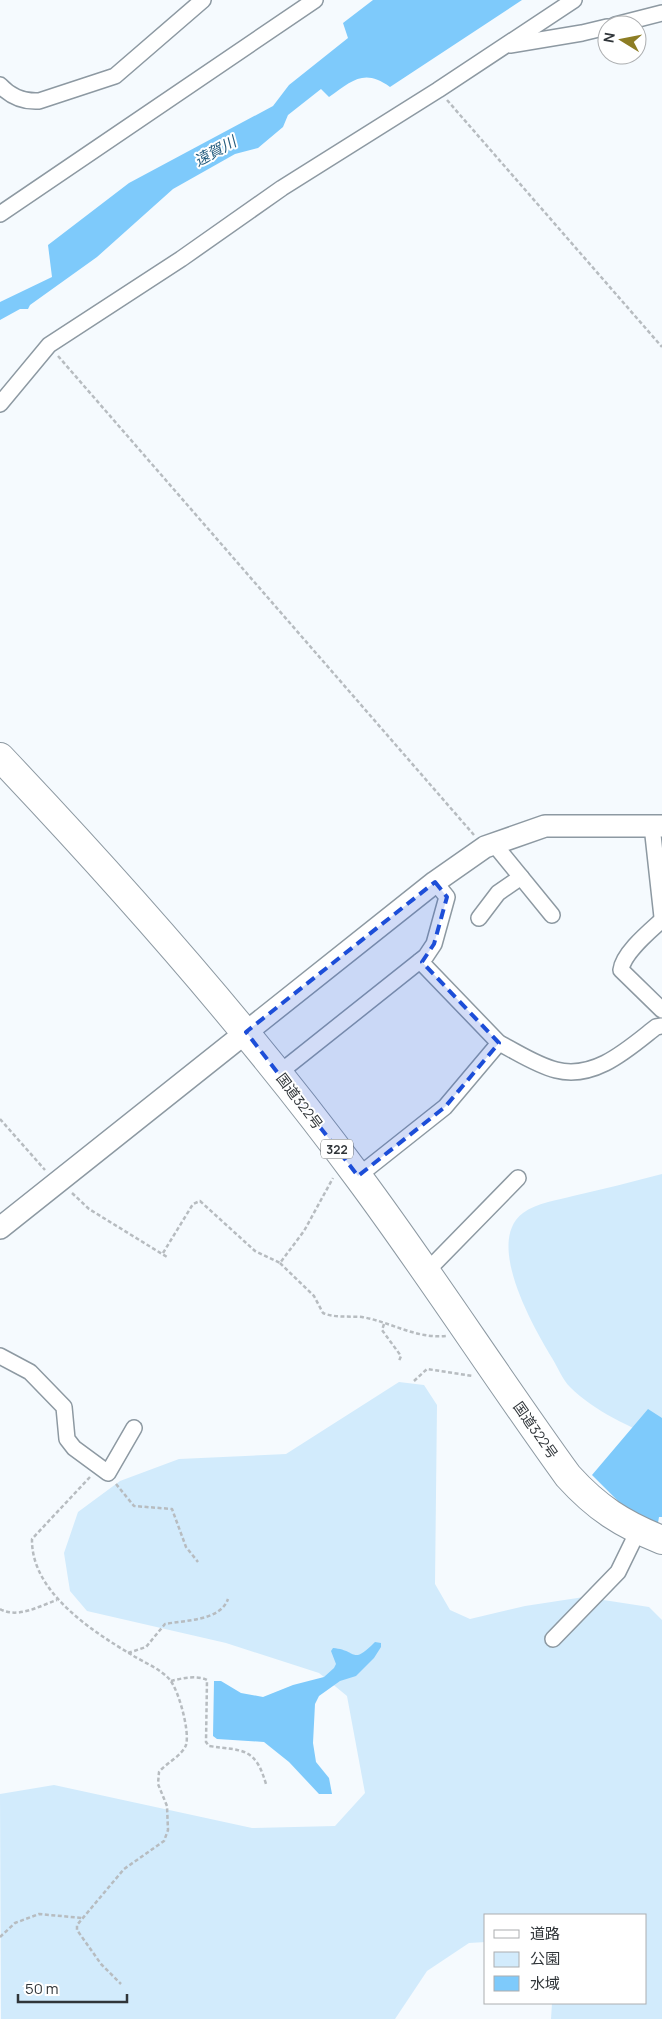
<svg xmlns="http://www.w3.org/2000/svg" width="662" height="2019" viewBox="0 0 662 2019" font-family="Manrope,'Noto Sans JP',sans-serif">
	<rect width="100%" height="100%" fill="#f5fafe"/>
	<g fill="#d2ebfc">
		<path d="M662 1174V1440C631 1428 594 1411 570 1387 563 1380 558 1368 552 1358 534 1328 484 1242 523 1213 536 1203 558 1200 573 1196 603 1189 632 1182 662 1174Z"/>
		<path d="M399 1382 424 1385 437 1405 435 1584 450 1610 470 1619 525 1606 584 1597 649 1607 662 1620V2019H551L552 2003H646V1915H486V1942L469 1943 427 1971 395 2019H1L0 1794 54 1785 252 1828 335 1826 365 1793 347 1696 319 1673 226 1643 87 1611 70 1591 64 1553 78 1512 120 1481 179 1459 286 1454Z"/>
	</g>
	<g fill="#7ecafb">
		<path d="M373 0H522L390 87C364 68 352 81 329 97L321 89 288 115 283 127 258 148 235 154 173 189 97 257 30 305 28 309H20L0 320V302L52 277 48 245 129 183 273 106 289 85 348 38 343 23Z"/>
		<path d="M648 1409 662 1418V1517H659L658 1523 624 1507 592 1475Z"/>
		<path d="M375 1642 381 1643V1647L374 1658 356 1676 340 1681 319 1696 315 1704 313 1743 316 1762 329 1778 332 1794H319L289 1762 264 1742 217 1739 213 1736 214 1681H221L241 1693 263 1697 293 1685 324 1677 334 1668 336 1664 331 1651 333 1648C358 1650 351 1666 375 1642Z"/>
	</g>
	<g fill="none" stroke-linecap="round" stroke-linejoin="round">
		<defs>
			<g id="street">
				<path d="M615 25 662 13"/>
				<path d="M510 45 582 33 607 27"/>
				<path d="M0 85C11 97 23 102 39 101L115 76 203 0"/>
				<path d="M0 214 315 0"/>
				<path d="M0 404 49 345 181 259 282 188 438 90 574 0"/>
				<path d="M652 826 662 917"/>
				<path d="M494 844 552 915"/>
				<path d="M479 918 498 893 521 877"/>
				<path d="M662 920C650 931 623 953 621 970L662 1010"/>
				<path d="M420 961 499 1043"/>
				<path d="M279 1073 426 956 434 944 447 897 435 882"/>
				<path d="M358 1176 445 1107 499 1043C517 1052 536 1065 556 1070 595 1080 628 1049 656 1027L662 1026"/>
				<path d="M427 1271 518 1178"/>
				<path d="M0 1356 30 1372 64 1407 67 1439 74 1448 108 1473 134 1428"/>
				<path d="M553 1639 618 1572 638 1531"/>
			</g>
			<path id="secondary" d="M0 1228 435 882 485 847 545 826H662"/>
			<path id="highway" d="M0 757C127 891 250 1030 359 1178 431 1275 497 1378 568 1476 597 1508 622 1524 662 1540"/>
		</defs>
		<use href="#street" stroke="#8d99a2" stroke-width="18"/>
		<use href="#secondary" stroke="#8d99a2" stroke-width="24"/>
		<use href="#highway" stroke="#8d99a2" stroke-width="30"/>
		<g stroke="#b7bcc0" stroke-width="2.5" stroke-dasharray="4 2.5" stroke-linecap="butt">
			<path d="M447 100 662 347"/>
			<path d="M58 356 474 835"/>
			<path d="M0 1119 45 1170"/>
			<path d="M72 1193 89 1209 167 1257"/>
			<path d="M163 1253 193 1204 200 1201 255 1251 280 1263 304 1231 333 1178"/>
			<path d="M280 1263 314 1296 323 1313C335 1318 348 1316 362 1317 391 1322 416 1339 446 1336"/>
			<path d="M384 1324 382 1330 401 1356 399 1361"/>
			<path d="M414 1381 427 1369 473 1376"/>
			<path d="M90 1477 32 1539C31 1592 92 1631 132 1655 143 1662 161 1669 170 1680 179 1691 190 1732 186 1745 182 1756 166 1763 159 1772L158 1784 167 1806 168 1830 164 1841 124 1869 77 1925V1930L101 1964 121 1984"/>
			<path d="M116 1484 134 1506 172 1509 186 1547 198 1562"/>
			<path d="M0 1609C18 1619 39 1606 57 1600"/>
			<path d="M128 1653 146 1647 165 1624C186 1620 220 1621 228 1599"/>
			<path d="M171 1681C182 1678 197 1675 207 1680L206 1742 209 1746C244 1751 255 1747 266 1784"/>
			<path d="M0 1937 15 1923 39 1914 82 1918"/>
		</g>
		<use href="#street" stroke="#fff" stroke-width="15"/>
		<use href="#secondary" stroke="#fff" stroke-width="21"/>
		<use href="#highway" stroke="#fff" stroke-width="28"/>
	</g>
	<path fill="#1d4ed8" fill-opacity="0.2" stroke="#1d4ed8" stroke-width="4" stroke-dasharray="10 6" stroke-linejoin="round" d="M435 882 447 897 434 944 422 962 499 1043 445 1107 358 1176 246 1032Z"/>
	<g text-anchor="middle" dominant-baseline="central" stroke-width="4" stroke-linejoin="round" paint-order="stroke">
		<rect fill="#fff" stroke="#6e7274" stroke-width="1" x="321" y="1139.5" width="32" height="19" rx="4"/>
		<g font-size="12" font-weight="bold" fill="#303539">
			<text x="337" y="1149">322</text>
		</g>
		<g font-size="14" fill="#303539" stroke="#fff">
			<text transform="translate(300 1101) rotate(53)">国道322号</text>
			<text transform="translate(536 1430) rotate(55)">国道322号</text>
		</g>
		<g font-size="15" font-style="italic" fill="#255d7f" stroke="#fff">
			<text transform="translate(215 151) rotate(-29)">遠賀川</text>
		</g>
	</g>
	<rect x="484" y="1914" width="162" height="90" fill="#ffffff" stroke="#acaeb0"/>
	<rect x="494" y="1930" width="25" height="8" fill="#ffffff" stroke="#acaeb0"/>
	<text x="530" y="1939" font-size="15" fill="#303539">道路</text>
	<rect x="494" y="1952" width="25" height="15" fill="#d2ebfc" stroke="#acaeb0"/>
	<text x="530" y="1964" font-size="15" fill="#303539">公園</text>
	<rect x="494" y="1976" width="25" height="15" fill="#7ecafb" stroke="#acaeb0"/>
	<text x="530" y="1989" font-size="15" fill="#303539">水域</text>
	<g transform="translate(622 40) rotate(280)"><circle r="24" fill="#ffffff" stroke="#acaeb0"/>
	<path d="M0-4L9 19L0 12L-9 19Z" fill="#8d7d24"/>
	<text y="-8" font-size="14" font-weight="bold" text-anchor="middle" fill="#303539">N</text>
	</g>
	<path d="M18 1994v8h109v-8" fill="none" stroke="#303539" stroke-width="2.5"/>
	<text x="25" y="1994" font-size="15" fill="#303539" stroke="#ffffff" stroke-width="4" paint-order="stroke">50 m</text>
</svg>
